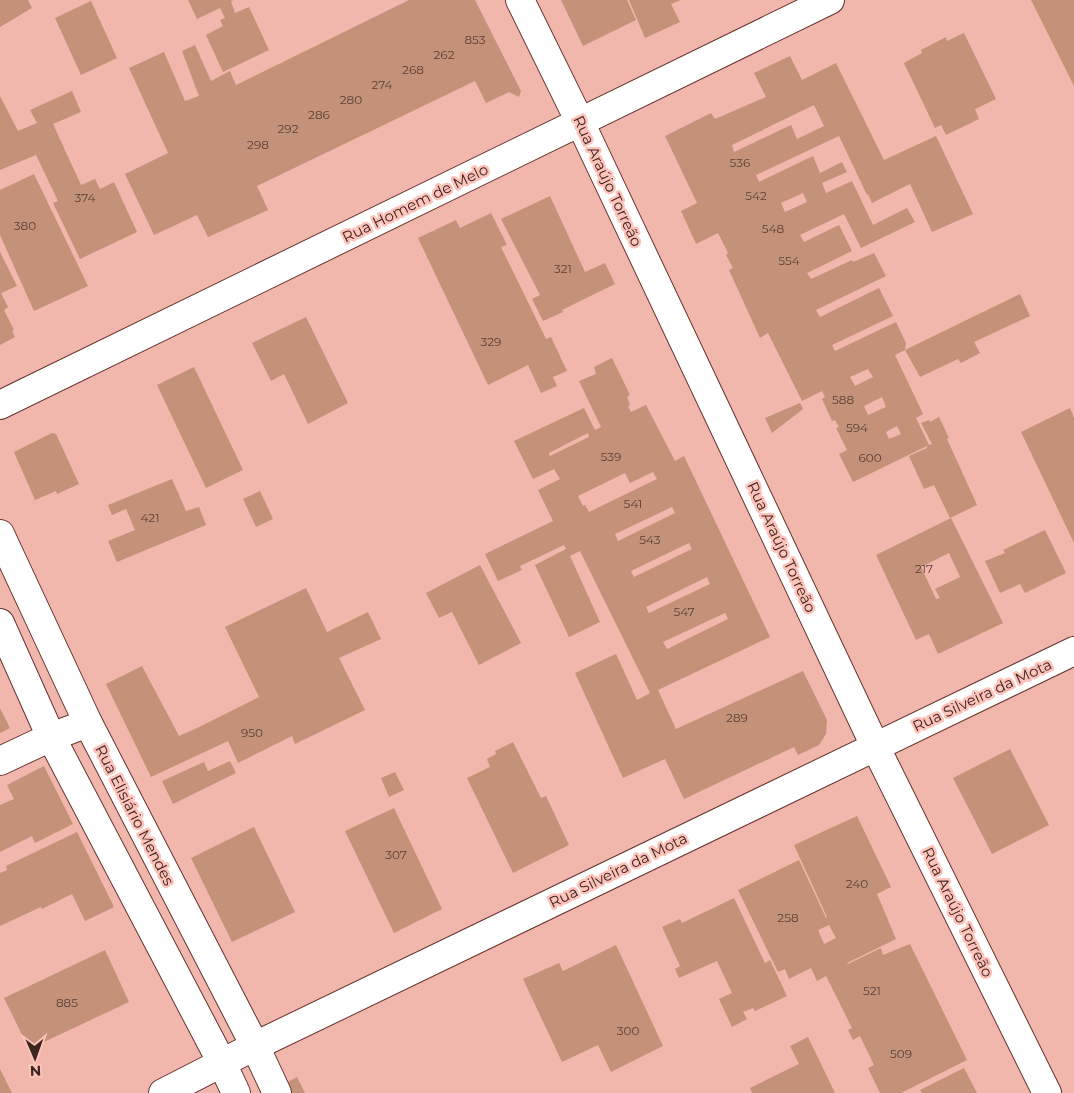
<svg xmlns="http://www.w3.org/2000/svg" width="1074" height="1093" viewBox="0 0 1074 1093" font-family="Montserrat,sans-serif">
	<rect width="100%" height="100%" fill="#f1b6ac"/>
	<g fill="#c39278" fill-rule="evenodd">
		<path d="M0 0H28L32 8 0 27Z"/>
		<path d="M188 0H234L231 1 235 13 249 7 269 50 223 72 206 35 223 26 220 20 225 18 220 8 197 19Z"/>
		<path d="M409 0H475L521 91 519 97 509 92 486 103 475 81 257 186 268 210 208 237 197 215 154 235 125 174 168 153 129 68 164 52 185 101 199 96 182 51 195 45 211 81 230 71 236 85Z"/>
		<path d="M561 0H627L636 20 583 46Z"/>
		<path d="M629 0H681L671 4 680 22 645 38Z"/>
		<path d="M1031 0H1074V86Z"/>
		<path d="M91 1 117 58 81 75 55 18Z"/>
		<path d="M964 33 996 99 975 109 979 119 946 135 941 125 935 128 904 63 922 53 921 50 946 37 947 41Z"/>
		<path d="M790 56 802 80 836 63 884 160 936 136 973 214 932 232 910 184 872 203 868 194 867 195 839 136 756 175 759 182 813 156 820 173 842 162 847 172 822 183 826 193 852 181 873 225 907 208 915 222 861 248 844 214 800 235 804 242 839 225 852 251 807 273 811 279 852 260 853 262 874 253 886 276 816 310 820 317 879 288 893 316 832 345 835 351 896 322 906 343 905 350 895 355 923 414 916 418 929 445 932 444 921 423 929 420 930 422 939 417 949 438 947 439 977 505 950 518 934 485 924 489 909 456 927 448V446L853 482 839 454 847 450 836 428 839 427 835 420 832 421 822 399 825 397 822 391 802 401 768 333 760 338 729 270 733 268 726 255 728 253 718 233 696 244 681 211 697 203 665 136 711 113 715 119 766 97 754 73ZM814 105 824 126 797 139 791 125 734 152 732 145ZM803 193 807 202 785 212 781 203ZM868 369 873 377 855 386 850 377ZM882 397 886 407 868 415 864 406ZM897 426 901 434 889 439 886 432Z"/>
		<path d="M72 91 81 112 53 124 81 185 95 179 100 189 114 182 137 232 80 259 53 203 58 201 36 155 0 170V96L18 131 37 123 30 110Z"/>
		<path d="M34 174 88 286 34 311 0 235V190Z"/>
		<path d="M550 196 585 272 605 263 615 284 562 310 563 312 543 321 532 299 540 295 501 219Z"/>
		<path d="M491 213 507 245 501 247 546 339 551 337 567 371 553 377 557 386 541 393 528 365 488 385 418 238 456 220 460 228Z"/>
		<path d="M0 252 17 286 1 293 8 307 4 310 14 330 12 331 15 337 0 345Z"/>
		<path d="M1020 294 1030 316 974 342 980 353 961 363 958 359 920 377 905 350Z"/>
		<path d="M306 317 348 403 308 424 284 374 271 381 252 343Z"/>
		<path d="M612 358 630 395 627 397 630 405 628 406 631 412 646 405 675 461 684 456 770 637 658 690 676 729 803 671 827 720 826 734 819 745 798 755 794 747 684 799 665 759 623 778 575 673 616 654 637 700 650 693 580 551 570 556 600 622 569 637 535 565 566 549 564 545 520 566 522 570 498 581 485 554 553 521 538 490 560 479 554 469 533 479 514 441 584 408 595 430 601 427 579 381 596 374 594 367ZM588 433 589 437 550 456 549 453ZM653 472 657 479 589 512 585 505 583 506 578 496 625 473 630 483ZM672 507 675 513 618 541 615 534ZM689 543 692 549 634 577 631 571ZM707 577 710 584 649 613 646 607ZM725 613 728 619 667 649 663 642Z"/>
		<path d="M194 367 243 470 206 488 157 385Z"/>
		<path d="M800 403 803 409 772 433 765 418Z"/>
		<path d="M1070 408 1074 418V543L1021 432Z"/>
		<path d="M52 433 56 434 79 484 57 494 56 491 35 500 14 452Z"/>
		<path d="M172 479 186 511 199 507 206 525 117 562 108 541 135 530 126 509 112 515 108 505Z"/>
		<path d="M260 491 273 519 256 527 243 499Z"/>
		<path d="M951 518 1003 623 938 654 929 634 916 640 876 555ZM949 553 960 577 935 589 940 598 936 599 921 567Z"/>
		<path d="M1045 530 1066 573 1025 593 1020 584 1000 593 985 561 1005 553 1003 550Z"/>
		<path d="M480 565 521 643 479 665 452 612 439 618 426 593Z"/>
		<path d="M306 588 327 632 368 612 381 639 339 658 365 710 295 744 292 736 238 763 228 741 151 777 106 684 142 666 179 736 197 728 259 697 225 627Z"/>
		<path d="M0 708 10 728 0 733Z"/>
		<path d="M513 742 541 798 546 796 569 845 513 873 467 778 490 767 487 759 496 754 495 751Z"/>
		<path d="M1010 749 1049 825 992 854 953 778Z"/>
		<path d="M230 761 236 773 173 804 162 781 204 762 208 771Z"/>
		<path d="M44 766 73 824 35 843 32 836 0 852V805L14 799 7 785Z"/>
		<path d="M395 772 404 790 389 797 381 778Z"/>
		<path d="M394 808 442 909 394 933 345 831Z"/>
		<path d="M857 816 891 887 877 894 896 939 847 963 848 964 881 948 883 955 910 944 967 1060 901 1093H880L868 1068 874 1065 860 1036 853 1040 848 1030 852 1028 826 976 817 981 811 968 789 979 785 969 778 972 738 890 799 860 826 918 827 917 794 845ZM829 925 836 938 824 944 818 930Z"/>
		<path d="M254 827 295 912 232 942 191 858Z"/>
		<path d="M77 832 114 907 85 921 72 894 42 909 41 907 0 926V873L7 870 6 866Z"/>
		<path d="M734 898 765 963 770 960 787 996 755 1011 753 1008 743 1012 747 1019 732 1027 719 999 732 993 717 961 679 978 675 969 680 966 662 927 680 919 682 923Z"/>
		<path d="M616 945 663 1046 611 1072 598 1045 562 1062 523 979 559 963 563 971Z"/>
		<path d="M105 950 129 1002 29 1049 4 998Z"/>
		<path d="M808 1037 835 1093H752L750 1088 799 1064 790 1046Z"/>
		<path d="M964 1068 977 1093H922L920 1090Z"/>
		<path d="M0 1069 12 1093H0Z"/>
		<path d="M297 1077 305 1093H284L280 1086Z"/>
	</g>
	<g fill="none" stroke-linecap="round" stroke-linejoin="round">
		<defs>
			<g id="minor">
				<path d="M520 0 580 122 875 746 1047 1093"/>
				<path d="M0 405 830 0"/>
				<path d="M0 534 88 723 255 1046 277 1093"/>
				<path d="M0 623 51 737 222 1063 236 1093"/>
				<path d="M0 761 51 737 88 723"/>
				<path d="M163 1093 255 1046 1074 651"/>
			</g>
		</defs>
		<use href="#minor" stroke="#65352e" stroke-width="30"/>
		<use href="#minor" stroke="#fff" stroke-width="28"/>
	</g>
	<g text-anchor="middle" dominant-baseline="central" stroke-width="5" stroke-linejoin="round" paint-order="stroke">
		<g font-size="12" fill="#5d4037">
			<text x="475" y="39">853</text>
			<text x="444" y="54">262</text>
			<text x="413" y="69">268</text>
			<text x="382" y="84">274</text>
			<text x="351" y="99">280</text>
			<text x="319" y="114">286</text>
			<text x="288" y="128">292</text>
			<text x="258" y="144">298</text>
			<text x="740" y="162">536</text>
			<text x="756" y="195">542</text>
			<text x="85" y="197">374</text>
			<text x="25" y="225">380</text>
			<text x="773" y="228">548</text>
			<text x="789" y="260">554</text>
			<text x="563" y="268">321</text>
			<text x="491" y="341">329</text>
			<text x="843" y="399">588</text>
			<text x="857" y="427">594</text>
			<text x="611" y="456">539</text>
			<text x="870" y="457">600</text>
			<text x="633" y="503">541</text>
			<text x="150" y="517">421</text>
			<text x="650" y="539">543</text>
			<text x="924" y="568">217</text>
			<text x="684" y="611">547</text>
			<text x="737" y="717">289</text>
			<text x="252" y="732">950</text>
			<text x="396" y="854">307</text>
			<text x="857" y="883">240</text>
			<text x="788" y="917">258</text>
			<text x="872" y="990">521</text>
			<text x="67" y="1002">885</text>
			<text x="628" y="1030">300</text>
			<text x="901" y="1053">509</text>
		</g>
		<g font-size="15" fill="#3b2521" stroke="#fec2b9">
			<text transform="translate(608 181) rotate(65)">Rua Araújo Torreão</text>
			<text transform="translate(415 203) rotate(-26)">Rua Homem de Melo</text>
			<text transform="translate(782 547) rotate(65)">Rua Araújo Torreão</text>
			<text transform="translate(982 695) rotate(-25)">Rua Silveira da Mota</text>
			<text transform="translate(135 815) rotate(63)">Rua Elisiário Mendes</text>
			<text transform="translate(618 870) rotate(-26)">Rua Silveira da Mota</text>
			<text transform="translate(958 912) rotate(64)">Rua Araújo Torreão</text>
		</g>
	</g>
	<g transform="translate(35 1058) rotate(178)" stroke="#fec2b9" stroke-width="4" paint-order="stroke">
	<path d="M0-4L9 19L0 12L-9 19Z" fill="#3b2521"/>
	<text y="-8" font-size="14" font-weight="bold" text-anchor="middle" fill="#3b2521">N</text>
	</g>
</svg>
